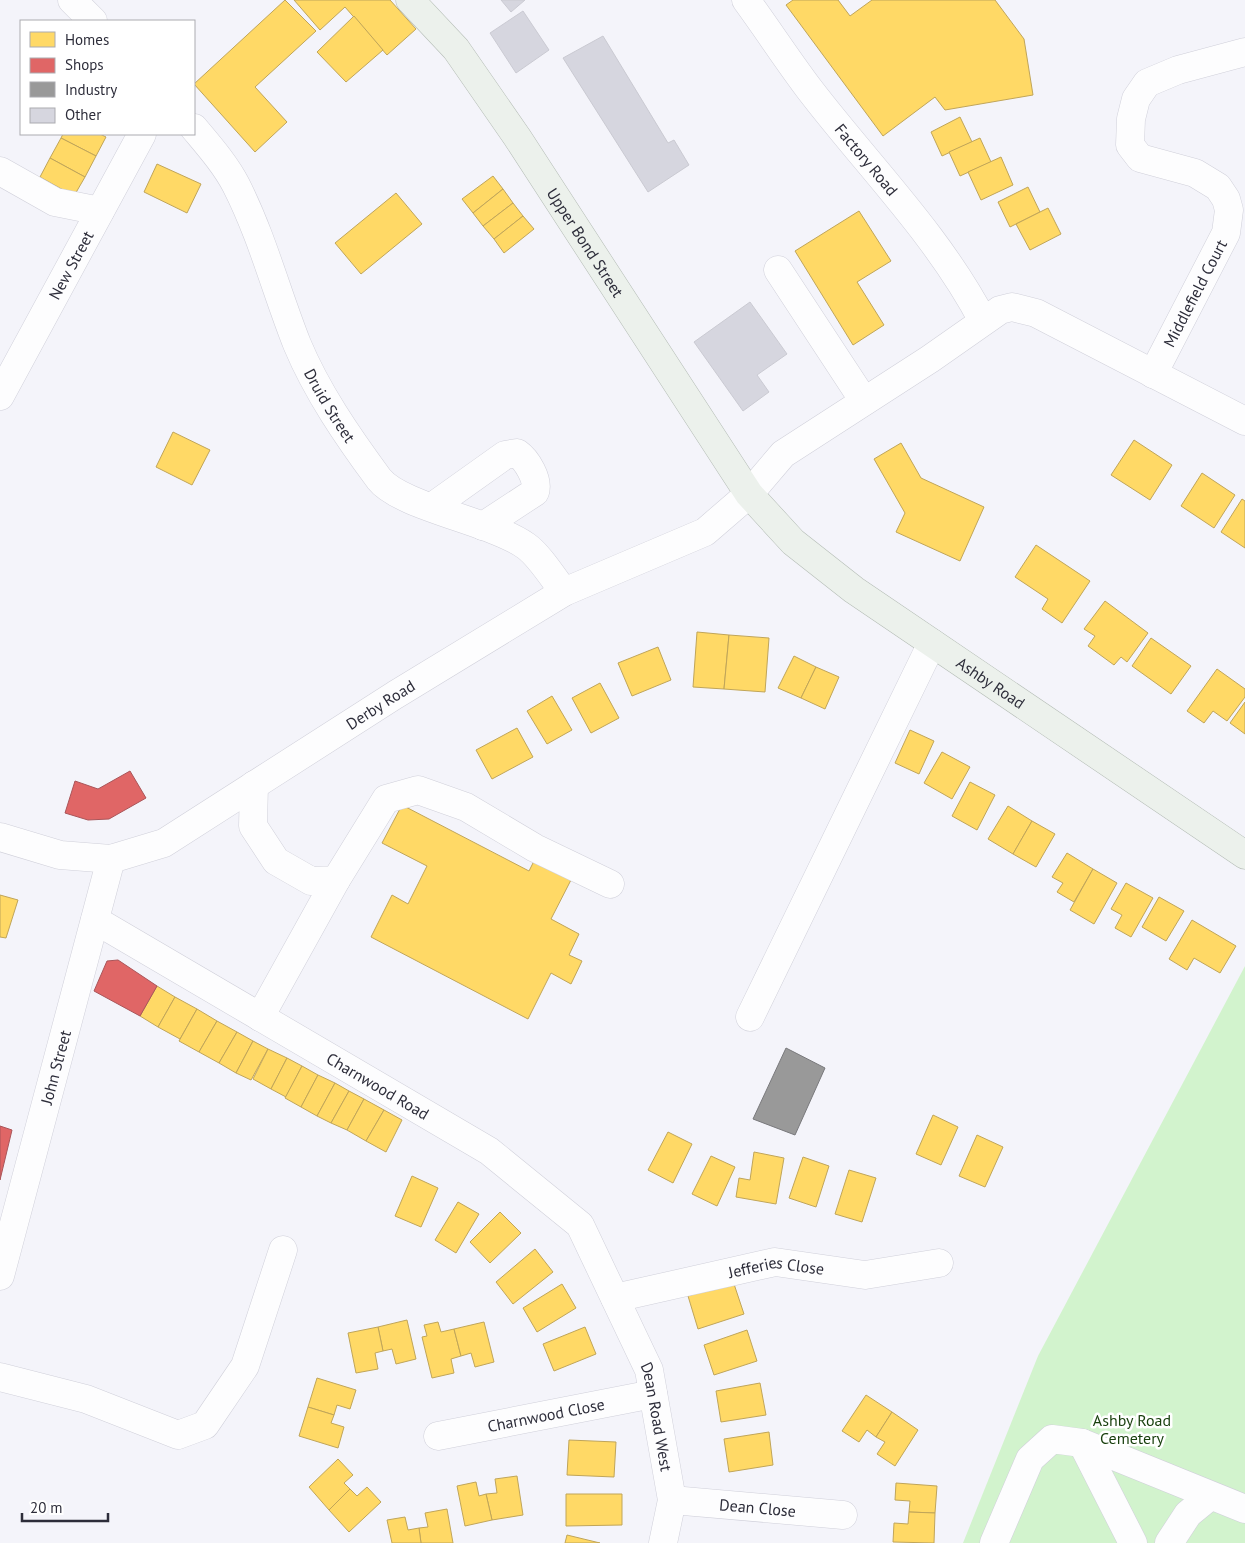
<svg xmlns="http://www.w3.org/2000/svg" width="1245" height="1543" viewBox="0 0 1245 1543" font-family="'PT Sans',sans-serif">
	<rect width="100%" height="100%" fill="#f4f4fa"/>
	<path fill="#d2f3cd" d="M1245 966V1543H963L1038 1356Z"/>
	<g fill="#ffd966" stroke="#c0a559">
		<path d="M285 0 316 31 255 87 287 122 255 152 194 84Z"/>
		<path d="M294 0H390L416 29 387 55 345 7 320 30Z"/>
		<path d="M793 0H838L850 16 872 0H995L1024 39 1033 95 945 110 935 97 883 136 786 5Z"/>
		<path d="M354 16 383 50 346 82 317 52Z"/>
		<path d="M960 117 972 142 942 156 931 132Z"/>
		<path d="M63 134H100L106 137 96 156 61 138Z"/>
		<path d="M61 138 96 156 85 177 50 158Z"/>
		<path d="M980 138 991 162 960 176 949 152Z"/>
		<path d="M1001 157 1013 185 981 200 968 172Z"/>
		<path d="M50 158 85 177 74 196 40 177Z"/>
		<path d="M157 164 201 184 187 213 144 192Z"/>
		<path d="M493 176 503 189 473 213 462 199Z"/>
		<path d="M1028 187 1040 212 1010 227 998 202Z"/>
		<path d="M503 189 513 203 483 226 473 213Z"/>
		<path d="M396 193 422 224 361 274 335 243Z"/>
		<path d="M513 203 523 216 494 239 483 226Z"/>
		<path d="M1048 208 1061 234 1030 250 1016 224Z"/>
		<path d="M859 211 891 261 857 282 884 325 853 345 795 251Z"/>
		<path d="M523 216 534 229 504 253 494 239Z"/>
		<path d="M173 432 210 450 192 485 156 467Z"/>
		<path d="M1134 440 1172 465 1150 500 1111 475Z"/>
		<path d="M901 443 921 478 984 507 960 561 896 532 905 513 874 459Z"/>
		<path d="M1202 473 1235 495 1214 528 1181 506Z"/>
		<path d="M1242 499 1245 501V548L1221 532Z"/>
		<path d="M1036 545 1090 581 1062 623 1042 609 1048 599 1015 577Z"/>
		<path d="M1105 601 1148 633 1127 662 1121 657 1114 665 1088 646 1095 636 1084 629Z"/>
		<path d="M697 632 729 635 724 689 693 687Z"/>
		<path d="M729 635 769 638 765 692 724 689Z"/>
		<path d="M1151 638 1191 666 1171 694 1132 666Z"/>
		<path d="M658 647 671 680 632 696 618 663Z"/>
		<path d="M794 656 816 667 801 698 778 688Z"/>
		<path d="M816 667 839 677 825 709 801 698Z"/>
		<path d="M1217 669 1245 689V697L1227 721 1213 711 1204 723 1187 711Z"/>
		<path d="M600 683 619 718 591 733 572 698Z"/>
		<path d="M552 696 572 730 547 744 527 711Z"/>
		<path d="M1245 702V734L1230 723Z"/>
		<path d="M517 728 533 757 492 779 476 750Z"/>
		<path d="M910 730 934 741 919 774 895 763Z"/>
		<path d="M942 752 970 767 952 799 924 783Z"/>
		<path d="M970 782 995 795 977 830 952 816Z"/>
		<path d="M402 805 529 871 535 859 572 878 551 919 579 934 569 955 582 961 571 984 551 973 528 1019 371 937 392 895 408 904 427 866 382 843Z"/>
		<path d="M1008 806 1032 821 1013 854 988 839Z"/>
		<path d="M1032 821 1055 834 1036 867 1013 854Z"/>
		<path d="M1067 853 1093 869 1074 902 1057 892 1063 883 1052 877Z"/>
		<path d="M1093 869 1117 883 1094 924 1070 910Z"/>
		<path d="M1126 883 1153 898 1131 937 1115 928 1122 915 1111 909Z"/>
		<path d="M0 895 18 900 6 938 0 937Z"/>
		<path d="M1159 897 1184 911 1166 941 1142 927Z"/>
		<path d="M1192 920 1236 946 1220 973 1194 958 1187 970 1169 959Z"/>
		<path d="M157 986 175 997 158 1027 140 1016Z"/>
		<path d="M175 997 197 1009 180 1039 158 1027Z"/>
		<path d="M197 1009 217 1021 199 1052 179 1041Z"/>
		<path d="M217 1021 237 1032 219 1063 199 1052Z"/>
		<path d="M237 1032 253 1041 236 1073 219 1063Z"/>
		<path d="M253 1041 268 1049 251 1080 236 1073Z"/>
		<path d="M268 1049 287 1058 271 1089 253 1079Z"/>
		<path d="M287 1058 302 1066 286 1097 271 1089Z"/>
		<path d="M302 1066 318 1075 301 1107 285 1098Z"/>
		<path d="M318 1075 335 1083 317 1116 301 1107Z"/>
		<path d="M335 1083 349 1091 331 1123 317 1116Z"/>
		<path d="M349 1091 364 1099 347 1130 331 1123Z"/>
		<path d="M364 1099 384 1110 366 1141 347 1130Z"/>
		<path d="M384 1110 402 1120 386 1152 366 1141Z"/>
		<path d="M933 1115 958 1127 941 1165 916 1154Z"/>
		<path d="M668 1132 692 1144 673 1183 648 1170Z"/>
		<path d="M977 1135 1003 1147 985 1187 959 1176Z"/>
		<path d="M754 1152 784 1158 776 1204 736 1197 739 1178 750 1180Z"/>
		<path d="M711 1156 735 1167 717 1206 692 1194Z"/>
		<path d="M803 1157 829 1166 816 1207 789 1198Z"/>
		<path d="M849 1170 876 1178 862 1222 835 1214Z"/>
		<path d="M412 1176 438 1188 421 1227 395 1216Z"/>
		<path d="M458 1202 479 1214 456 1253 435 1240Z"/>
		<path d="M500 1212 521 1233 490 1263 470 1242Z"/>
		<path d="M535 1249 553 1272 513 1304 496 1282Z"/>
		<path d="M733 1281 744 1314 698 1329 688 1296Z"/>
		<path d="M562 1284 576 1308 537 1332 523 1308Z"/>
		<path d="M407 1320 416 1359 396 1364 392 1349 383 1351 378 1327Z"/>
		<path d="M438 1322 441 1332 454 1329 461 1356 451 1359 454 1373 432 1378 422 1337 427 1336 424 1325Z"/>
		<path d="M484 1322 494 1362 475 1367 471 1353 461 1356 454 1329Z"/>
		<path d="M378 1327 383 1351 375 1353 378 1369 356 1373 348 1333Z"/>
		<path d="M585 1327 596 1354 554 1371 543 1344Z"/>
		<path d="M747 1330 757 1361 714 1375 704 1345Z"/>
		<path d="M317 1378 356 1390 350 1409 337 1405 334 1415 308 1407Z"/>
		<path d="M760 1383 766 1415 721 1422 716 1391Z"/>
		<path d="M866 1395 892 1412 876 1437 867 1430 859 1442 842 1431Z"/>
		<path d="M308 1407 334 1415 331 1423 344 1427 338 1448 299 1436Z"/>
		<path d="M892 1412 918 1430 895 1466 877 1454 885 1442 876 1437Z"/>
		<path d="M769 1432 773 1465 729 1472 724 1439Z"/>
		<path d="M569 1440 616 1442 614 1477 567 1475Z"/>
		<path d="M338 1459 353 1475 344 1483 350 1489 329 1510 309 1487Z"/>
		<path d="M517 1476 523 1515 492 1520 486 1494 497 1493 495 1479Z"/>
		<path d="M476 1482 479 1496 486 1494 492 1520 465 1526 457 1486Z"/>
		<path d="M896 1483 937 1486 935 1513 909 1512 910 1501 895 1500Z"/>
		<path d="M367 1487 381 1502 349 1532 329 1510 350 1489 357 1496Z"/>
		<path d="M566 1494H622V1525L566 1526Z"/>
		<path d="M447 1509 453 1543H421L419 1528 428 1527 425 1513Z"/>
		<path d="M909 1512 935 1513 934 1543 893 1542 894 1523 908 1524Z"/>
		<path d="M405 1517 408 1530 419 1528 421 1543H392L387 1520Z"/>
		<path d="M567 1535 600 1543H565Z"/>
	</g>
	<g fill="#e06666" stroke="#aa5559">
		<path d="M130 771 146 798 109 819 88 820 65 813 75 781 98 789Z"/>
		<path d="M118 960 157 986 140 1016 94 991 107 961Z"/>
		<path d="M0 1126 12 1130 0 1180Z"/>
	</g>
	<path fill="#999" stroke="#79797c" d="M786 1048 825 1068 795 1135 753 1119Z"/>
	<g fill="#d6d6df" stroke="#cacad2">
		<path d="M501 0H525L511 12Z"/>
		<path d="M523 11 549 50 516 73 490 33Z"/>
		<path d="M603 36 668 143 674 140 689 165 648 192 563 58Z"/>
		<path d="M750 302 787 354 757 375 769 392 743 411 694 342Z"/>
	</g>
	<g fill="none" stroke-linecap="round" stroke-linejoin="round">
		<defs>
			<g id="minor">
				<path d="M72 0 93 21"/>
				<path id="s1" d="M746 0C768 30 788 61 810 90 869 167 938 235 983 321"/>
				<path id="s2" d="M194 128C209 146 225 164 236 185 262 236 276 291 297 344 317 392 348 437 379 479 401 507 491 521 526 546 539 555 554 579 564 592"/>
				<path d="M0 171 55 202 100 211"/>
				<path d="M778 270 864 401"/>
				<path id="s3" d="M1153 374 1226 233 1229 210 1226 199 1218 187 1195 173 1140 158 1130 145 1131 119 1136 99 1147 83 1178 70 1245 52"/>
				<path id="s4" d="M0 396 142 134"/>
				<path d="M432 507 505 455 517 453C527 460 539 480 535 492L483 526"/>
				<path d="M254 785 253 826 276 861 311 881 336 880 386 799 418 790 466 807 535 848 610 884"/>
				<path id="s5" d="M0 837 60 855 111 859 164 843 395 695 564 592 705 532 749 494 783 454 930 359 1000 310 1012 307 1036 313 1245 421"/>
				<path id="s6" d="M95 920 489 1151 580 1225 649 1370 672 1500 663 1543"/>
				<path d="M260 1017 336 880"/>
				<path d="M750 1017 932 643"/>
				<path id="s7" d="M0 1276 111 859"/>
				<path id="s8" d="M615 1298 775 1262 865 1275 939 1263"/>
				<path d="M0 1377 86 1399 178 1435 205 1425 245 1366 283 1250"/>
				<path id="s9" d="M438 1436 653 1394"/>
				<path d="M1082 1443 1133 1543"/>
				<path id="s10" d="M672 1500 843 1515"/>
				<path d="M994 1543 1030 1459 1052 1439 1082 1443 1245 1509"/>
				<path d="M1169 1543 1188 1514 1210 1496"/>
			</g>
			<g id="major">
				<path id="s11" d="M410 0 456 49 517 137 749 494 793 542 854 590 1245 855"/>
			</g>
		</defs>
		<use href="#minor" stroke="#d0d0da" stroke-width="29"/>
		<use href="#major" stroke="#b4bcb5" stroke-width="29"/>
		<use href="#minor" stroke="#fdfdfe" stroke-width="28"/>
		<use href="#major" stroke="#ecf1ec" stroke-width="28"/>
	</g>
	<g text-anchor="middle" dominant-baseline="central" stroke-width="5" stroke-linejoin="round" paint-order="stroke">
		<g font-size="16" fill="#2d2d3a" stroke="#fff">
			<text stroke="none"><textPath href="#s1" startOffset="200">Factory Road</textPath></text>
			<text stroke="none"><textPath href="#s11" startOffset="300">Upper Bond Street</textPath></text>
			<text stroke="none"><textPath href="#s4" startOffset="149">New Street</textPath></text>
			<text stroke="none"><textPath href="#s3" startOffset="91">Middlefield Court</textPath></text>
			<text stroke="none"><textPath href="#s2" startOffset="311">Druid Street</textPath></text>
			<text stroke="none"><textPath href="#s11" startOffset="908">Ashby Road</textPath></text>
			<text stroke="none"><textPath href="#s5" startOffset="426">Derby Road</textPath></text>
			<text stroke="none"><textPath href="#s7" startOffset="216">John Street</textPath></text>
			<text stroke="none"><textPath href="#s6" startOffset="328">Charnwood Road</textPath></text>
			<text stroke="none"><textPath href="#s8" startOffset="165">Jefferies Close</textPath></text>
			<text stroke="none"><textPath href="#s9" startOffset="110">Charnwood Close</textPath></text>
			<text stroke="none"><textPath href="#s6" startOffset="782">Dean Road West</textPath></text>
			<text stroke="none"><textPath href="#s10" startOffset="86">Dean Close</textPath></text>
		</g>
		<g font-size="16" fill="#183f0d" stroke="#fff">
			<text x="1132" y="1420">Ashby Road<tspan x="1132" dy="18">Cemetery</tspan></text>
		</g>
	</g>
	<rect x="20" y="20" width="175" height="115" fill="#ffffff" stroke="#ababb0"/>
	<rect x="30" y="32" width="25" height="15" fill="#ffd966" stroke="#ababb0"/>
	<text x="65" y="45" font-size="15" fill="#2d2d3a">Homes</text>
	<rect x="30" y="58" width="25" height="15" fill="#e06666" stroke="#ababb0"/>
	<text x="65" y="70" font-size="15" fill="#2d2d3a">Shops</text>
	<rect x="30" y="82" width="25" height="15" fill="#999999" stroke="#ababb0"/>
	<text x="65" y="95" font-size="15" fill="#2d2d3a">Industry</text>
	<rect x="30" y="108" width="25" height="15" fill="#d6d6df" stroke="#ababb0"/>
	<text x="65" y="120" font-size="15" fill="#2d2d3a">Other</text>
	<path d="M22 1513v8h86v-8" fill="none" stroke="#2d2d3a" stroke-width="2.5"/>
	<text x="30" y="1513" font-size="15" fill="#2d2d3a" stroke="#ffffff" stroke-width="4" paint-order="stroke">20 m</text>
</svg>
